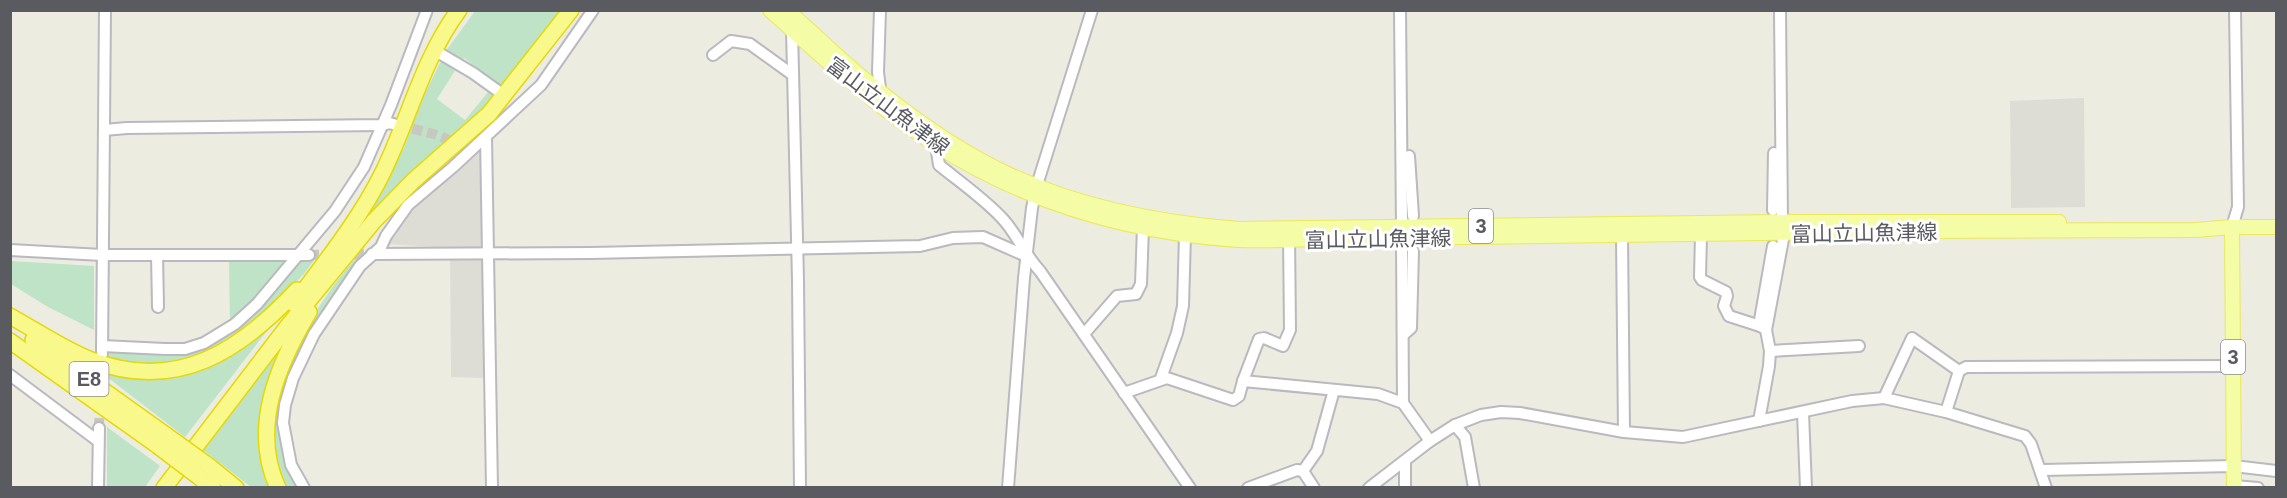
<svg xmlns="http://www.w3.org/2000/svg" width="2287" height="498" viewBox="0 0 2287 498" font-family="Arial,'Noto Sans JP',sans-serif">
	<rect width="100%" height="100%" fill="#ecece1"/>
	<g fill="#deddd5">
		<path d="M2084 98 2085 207 2011 208 2010 101Z"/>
		<path d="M484 145 486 378 451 377 450 248 386 244 408 209Z"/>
	</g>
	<g fill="#bee3c7">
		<path d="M475 11H562L504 88 464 58 462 60 446 51Z"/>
		<path d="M441 61 456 69 437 99 465 120 490 90 495 97 475 120 368 218 404 148 423 97Z"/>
		<path d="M292 258 252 306 230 324 229 261Z"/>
		<path d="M356 258 360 261 318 322 285 411 299 487 287 488C278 469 272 450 273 430 275 371 318 301 356 258Z"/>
		<path d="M315 259 303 275 241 335 186 362 136 365 108 359 111 349 184 352 252 314 280 285 298 261Z"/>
		<path d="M10 261 94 266V330L48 307 11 284Z"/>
		<path d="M276 319 185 437 98 370 170 376Z"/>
		<path d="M289 335 274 373 273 487H251L202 449Z"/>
		<path d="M107 427 160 466 145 487H107Z"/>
	</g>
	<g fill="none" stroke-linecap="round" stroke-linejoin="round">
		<g stroke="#c8c8c1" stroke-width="10" stroke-dasharray="10 5" stroke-linecap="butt">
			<path d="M398 125 434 134 469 148"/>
			<path d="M309 255 372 254"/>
			<path d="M99 428 101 359"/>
		</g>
		<defs>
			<g id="minor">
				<path d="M880 10 878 72 881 96"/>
				<path d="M1400 10 1402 227"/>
				<path d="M1780 10 1782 222"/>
				<path d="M792 30 798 280 800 488"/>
				<path d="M434 50 473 73 505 96"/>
				<path d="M713 55 731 41 750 44 793 75"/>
				<path d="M104 130 127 128 381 125 390 123 396 125"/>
				<path d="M486 137 492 488"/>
				<path d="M936 145 939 165C960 182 983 198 1001 217 1016 232 1024 254 1040 271L1190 488"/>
				<path d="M1409 156 1413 216"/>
				<path d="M1773 210 1774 153"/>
				<path d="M2232 227 2238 207 2235 10"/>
				<path d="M1701 235 1700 277 1702 280 1726 292 1727 296 1724 306 1729 316 1760 326"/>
				<path d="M1622 236 1624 432"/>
				<path d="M1402 238 1403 403 1430 441"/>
				<path d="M10 250 102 255H309"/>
				<path d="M372 254 591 253 920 246 953 238 983 237 1026 256"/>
				<path d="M157 255 158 307"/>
				<path d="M1766 329 1760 326V320L1773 246"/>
				<path d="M1084 334 1117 296 1136 294 1141 284 1143 227"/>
				<path d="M1403 335 1411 328 1413 251"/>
				<path d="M102 346 165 349H185L204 343 235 324 257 304 335 211 364 167 391 105 427 10"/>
				<path d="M1770 351 1859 346"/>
				<path d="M102 354 105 10"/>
				<path d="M10 375 98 441"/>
				<path d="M1161 378 1177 333 1183 306 1185 235"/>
				<path d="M1243 381 1259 339 1264 338 1283 346 1290 330 1289 234"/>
				<path d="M1124 393 1167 378 1233 400 1239 396 1243 381 1378 394 1403 403"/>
				<path d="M1884 398 1912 338 1959 371"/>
				<path d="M1946 412 1959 371 1966 367 2233 366"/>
				<path d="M1803 413 1806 488"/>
				<path d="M1759 421 1769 366 1770 351 1766 330 1784 234"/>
				<path d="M1455 425 1465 437 1474 488"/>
				<path d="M1405 462V488"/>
				<path d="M2042 470 2234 466 2276 471"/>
				<path d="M1303 471 1317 451 1334 390"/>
				<path d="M1303 471 1314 488"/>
				<path d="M2234 486 2258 488"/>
				<path d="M98 488 99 428"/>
				<path d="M304 488 291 465 283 423 285 405 293 378 314 334 360 266 381 247 386 236 408 205 453 167 541 85 593 10"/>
				<path d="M1008 488 1024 278 1032 208 1037 185 1092 10"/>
				<path d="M1248 488 1297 470 1303 471"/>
				<path d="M1369 488 1430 441 1455 425 1481 415 1501 412 1520 413 1624 432 1683 437 1852 401 1884 398 1946 412 2025 436 2031 444 2046 488"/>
			</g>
			<g id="major">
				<path d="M770 10C823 58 876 107 936 145 1027 203 1131 233 1238 240 1263 241 1289 240 1315 239L1912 231 2196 230 2232 227H2276"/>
				<path d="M787 10C819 38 849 69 883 94 922 125 964 154 1010 175 1082 208 1160 223 1239 229L1782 222H2059"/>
				<path d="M2232 227 2234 488"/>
			</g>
			<g id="highway">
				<path d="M294 304C325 262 360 219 383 172 409 119 423 58 459 10"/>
				<path d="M10 316C37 331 63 349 91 360 177 393 240 351 297 290"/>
				<path d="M33 340 166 435"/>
				<path d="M10 341 158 446"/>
				<path d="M209 466 236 488"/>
				<path d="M199 477 213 488"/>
				<path d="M164 488 287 327 374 221 413 181 489 114 571 10"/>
				<path d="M278 488C250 428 278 364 309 312"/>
			</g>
		</defs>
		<use href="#minor" stroke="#b9b9bf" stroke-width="14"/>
		<use href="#major" stroke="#ece85a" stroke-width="16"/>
		<use href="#highway" stroke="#e5d808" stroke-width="18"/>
		<use href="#minor" stroke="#fff" stroke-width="10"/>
		<use href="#major" stroke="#f4fca6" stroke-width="14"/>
		<use href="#highway" stroke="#f9f98b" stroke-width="15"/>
		<defs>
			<g id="highway-bridge">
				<path d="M166 435 209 466"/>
				<path d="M158 446 199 477"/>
			</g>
		</defs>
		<use href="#highway-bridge" stroke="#e5d808" stroke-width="18" stroke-linecap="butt"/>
		<use href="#highway-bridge" stroke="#f9f98b" stroke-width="15"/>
	</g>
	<g text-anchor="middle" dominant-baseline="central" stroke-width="6" stroke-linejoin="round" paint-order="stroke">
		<g fill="#fff" stroke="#8c8c90" stroke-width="1.5">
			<rect x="1469" y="209" width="24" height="34" rx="4.5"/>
			<rect x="2221" y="340" width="24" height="34" rx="4.5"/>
			<rect x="69.5" y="362" width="39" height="34" rx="4.5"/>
		</g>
		<g font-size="20" font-weight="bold" fill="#5a5b61">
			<text x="1481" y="226">3</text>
			<text x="2233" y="357">3</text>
			<text x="89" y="379">E8</text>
		</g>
		<g font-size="21" fill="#5a5b61" stroke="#fff">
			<text transform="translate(888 106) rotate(37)">富山立山魚津線</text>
			<text transform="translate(1864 233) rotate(-1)">富山立山魚津線</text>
			<text transform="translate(1378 239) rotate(-1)">富山立山魚津線</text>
		</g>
	</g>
	<rect width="2287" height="498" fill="none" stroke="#5a5b61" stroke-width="24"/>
</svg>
